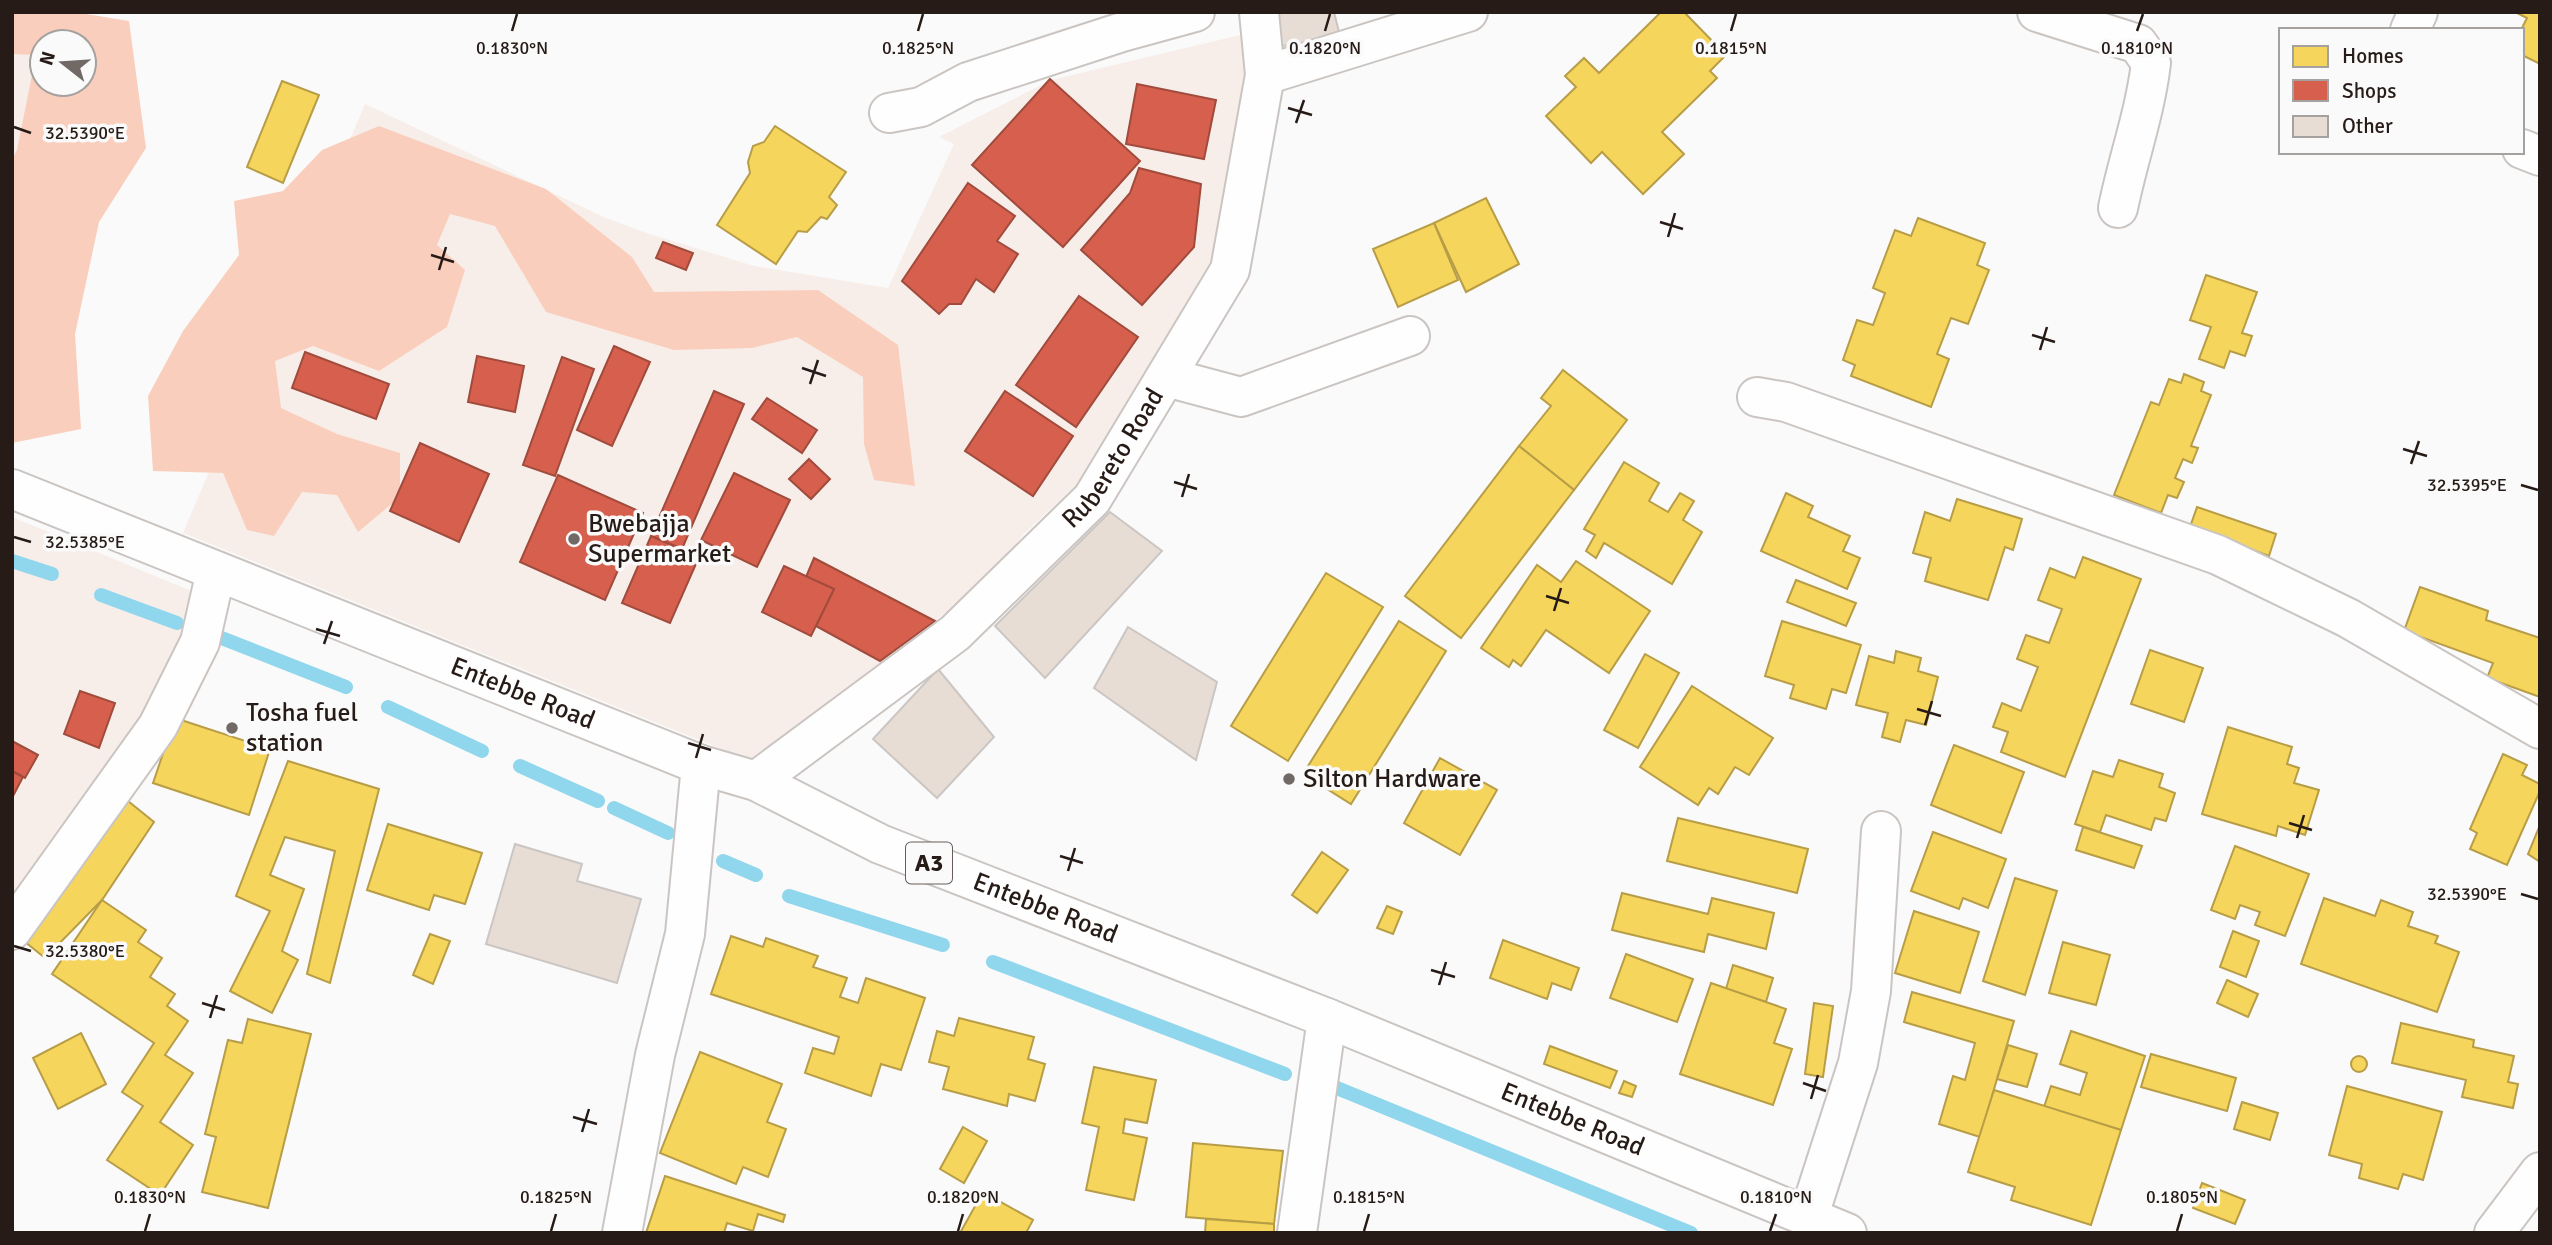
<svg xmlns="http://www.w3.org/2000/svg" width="2552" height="1245" viewBox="0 0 2552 1245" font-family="Signika,sans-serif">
	<rect width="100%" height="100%" fill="#fafafa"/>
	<g fill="#f7eeea">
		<path d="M12 12H84L74 42H42V84L12 227Z"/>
		<path d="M1257 31 1221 263 1084 478 1024 534 992 575 759 764 183 533 365 104 606 218 647 233 754 266 888 288 954 144 939 137 1051 80Z"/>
		<path d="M12 517 194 592 186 637 125 754 12 912Z"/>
	</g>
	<g fill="#facebc" fill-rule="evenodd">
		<path d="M12 12H74L129 21 146 148 99 222 75 334 81 429 12 443V159L17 150 36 55 12 54ZM42 42H84V84H42Z"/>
		<path d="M379 126 546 189 632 257 654 292 818 290 898 345 915 486 874 480 864 444 863 377 797 337 752 348 674 350 546 312 495 226 450 214 437 245 465 270 447 327 379 371 313 346 275 361 281 408 337 434 400 453V497L358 532 337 495 302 492 274 536 247 530 223 473 153 471 148 396 183 331 239 255 234 201 283 191 322 150Z"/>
	</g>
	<g fill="#f6d55c" stroke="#b89d47" stroke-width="2">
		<path d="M1661 12H1684L1726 55 1710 71 1717 78 1662 132 1684 154 1643 194 1602 152 1591 163 1546 116 1576 87 1565 76 1584 58 1599 73Z"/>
		<path d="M2515 12H2540V64L2522 55 2521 30 2527 18Z"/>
		<path d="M282 81 319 95 283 183 247 167Z"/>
		<path d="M775 126 846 172 829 197 837 205 827 219 821 217 807 232 798 231 776 264 717 225 750 173 748 162 753 146 764 142Z"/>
		<path d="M1486 198 1519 264 1466 292 1434 223Z"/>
		<path d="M1918 218 1985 243 1977 265 1989 270 1968 324 1951 318 1937 354 1949 359 1931 407 1851 376 1855 365 1843 360 1857 320 1873 325 1885 293 1873 288 1895 230 1911 236Z"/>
		<path d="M1434 223 1458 280 1398 307 1373 249Z"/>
		<path d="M2206 275 2257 292 2242 333 2252 336 2245 356 2230 351 2224 368 2199 359 2211 327 2190 320Z"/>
		<path d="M1563 370 1627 420 1574 490 1519 446 1551 406 1541 398Z"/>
		<path d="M2184 374 2204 382 2201 391 2211 395 2191 446 2198 448 2192 463 2183 459 2175 478 2184 482 2177 498 2168 495 2161 513 2114 495 2151 402 2159 405 2169 379 2181 383Z"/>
		<path d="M1519 446 1574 490 1461 638 1405 596Z"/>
		<path d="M1624 462 1659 483 1649 501 1668 512 1680 493 1694 501 1683 520 1702 532 1672 584 1604 543 1596 558 1586 551 1595 535 1584 529Z"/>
		<path d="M1786 493 1813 506 1808 517 1850 536 1843 551 1860 558 1847 589 1761 551Z"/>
		<path d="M1957 499 2022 519 2013 550 2005 547 1988 600 1925 581 1931 558 1913 553 1925 512 1950 521Z"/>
		<path d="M2197 507 2276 534 2269 556 2190 527Z"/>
		<path d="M2083 557 2141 579 2065 777 2001 752 2008 732 1993 727 2002 703 2021 711 2038 667 2017 659 2026 635 2049 643 2062 609 2038 600 2050 568 2075 578Z"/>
		<path d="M1576 561 1650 611 1609 673 1546 630 1521 666 1513 660 1509 667 1481 648 1537 565 1561 582Z"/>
		<path d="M1326 573 1383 607 1288 761 1231 726Z"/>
		<path d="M1796 580 1856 603 1846 626 1787 602Z"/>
		<path d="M2420 587 2488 611 2486 620 2540 638V697L2487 678 2493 663 2404 631Z"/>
		<path d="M1399 621 1446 651 1351 804 1303 774Z"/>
		<path d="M1782 621 1861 645 1846 693 1832 689 1826 709 1790 698 1794 685 1765 676Z"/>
		<path d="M2150 650 2203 668 2184 722 2131 704Z"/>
		<path d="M1896 651 1921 658 1918 671 1938 677 1926 725 1906 720 1900 742 1882 737 1888 713 1856 705 1869 656 1894 663Z"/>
		<path d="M1645 654 1679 673 1638 748 1604 730Z"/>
		<path d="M1692 686 1773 738 1749 775 1735 767 1718 794 1709 788 1698 805 1640 767Z"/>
		<path d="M175 718 270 749 249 815 153 783Z"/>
		<path d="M2228 727 2292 747 2287 764 2299 768 2294 783 2319 790 2305 835 2278 826 2276 836 2202 814Z"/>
		<path d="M1954 745 2024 772 2001 833 1931 805Z"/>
		<path d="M2503 754 2527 765 2522 775 2540 784V791L2507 865 2470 849 2477 833 2470 829Z"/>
		<path d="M1440 758 1497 790 1460 855 1404 823Z"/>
		<path d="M2119 760 2163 774 2159 787 2175 793 2166 821 2155 818 2151 830 2106 815 2100 832 2075 824 2093 771 2113 777Z"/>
		<path d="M288 761 379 789 330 983 307 974 335 851 285 837 270 875 304 889 282 951 298 960 272 1013 230 991 270 911 236 896Z"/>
		<path d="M128 801 154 822 102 900 45 958 19 937Z"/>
		<path d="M1678 818 1808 849 1797 893 1667 861Z"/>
		<path d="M388 824 482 853 465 904 434 895 429 910 367 890Z"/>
		<path d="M2540 825V862L2528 854Z"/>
		<path d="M2083 827 2142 846 2134 868 2076 850Z"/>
		<path d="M1933 832 2006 859 1988 908 1963 898 1959 909 1911 891Z"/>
		<path d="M2235 846 2309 874 2285 936 2255 925 2260 912 2240 905 2235 919 2211 910Z"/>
		<path d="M1322 852 1348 870 1317 913 1292 895Z"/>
		<path d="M2015 878 2057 891 2025 995 1983 981Z"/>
		<path d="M1622 893 1708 914 1712 898 1774 913 1766 949 1708 934 1704 952 1612 930Z"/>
		<path d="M2324 898 2375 916 2381 900 2413 912 2408 926 2438 936 2435 943 2459 952 2437 1012 2301 964Z"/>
		<path d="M102 900 146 930 138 942 162 958 150 977 175 994 167 1006 188 1021 165 1055 193 1073 160 1122 193 1145 160 1195 107 1160 143 1106 122 1092 154 1043 52 974Z"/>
		<path d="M1387 906 1402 912 1393 934 1377 928Z"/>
		<path d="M1914 911 1979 932 1960 993 1895 973Z"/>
		<path d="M2233 931 2259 941 2246 977 2220 967Z"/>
		<path d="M430 934 450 941 433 984 413 975Z"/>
		<path d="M731 936 763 947 766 938 818 956 813 967 847 978 840 997 858 1003 866 978 925 998 901 1070 881 1064 871 1096 805 1073 813 1048 834 1054 839 1037 711 994Z"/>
		<path d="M1503 940 1579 968 1571 990 1552 983 1547 999 1490 978Z"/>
		<path d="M2063 942 2110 955 2096 1005 2049 993Z"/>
		<path d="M1626 954 1693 979 1677 1022 1610 998Z"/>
		<path d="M1733 965 1773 978 1766 1002 1726 989Z"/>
		<path d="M2227 980 2258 994 2248 1017 2217 1003Z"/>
		<path d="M1711 983 1786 1009 1774 1043 1792 1049 1773 1105 1680 1074Z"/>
		<path d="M1912 992 2014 1021 1980 1137 1939 1124 1953 1076 1965 1080 1975 1043 1904 1022Z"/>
		<path d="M1814 1003 1833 1006 1823 1077 1805 1074Z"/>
		<path d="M959 1018 1034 1037 1028 1059 1045 1064 1035 1101 1009 1094 1007 1106 943 1089 949 1067 929 1062 937 1031 954 1036Z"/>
		<path d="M248 1019 311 1034 268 1208 202 1192 216 1137 205 1134 228 1040 242 1043Z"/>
		<path d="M2401 1023 2474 1040 2473 1047 2514 1056 2508 1082 2518 1084 2513 1108 2462 1097 2466 1080 2392 1063Z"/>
		<path d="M2071 1031 2145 1056 2121 1130 2044 1107 2051 1086 2080 1095 2087 1073 2060 1064Z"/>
		<path d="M81 1033 106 1084 58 1109 33 1058Z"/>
		<path d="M2008 1045 2037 1054 2027 1087 1997 1079Z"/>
		<path d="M1550 1046 1617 1071 1610 1088 1544 1064Z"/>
		<path d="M700 1052 782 1084 767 1122 786 1129 768 1177 743 1167 736 1184 660 1153Z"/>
		<path d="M2151 1054 2236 1078 2227 1111 2141 1087Z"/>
		<circle cx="2359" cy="1064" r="8"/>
		<path d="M1094 1067 1156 1080 1147 1123 1125 1119 1123 1133 1147 1138 1134 1200 1086 1190 1099 1127 1082 1123Z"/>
		<path d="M1624 1081 1636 1086 1632 1097 1619 1093Z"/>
		<path d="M2347 1086 2442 1112 2423 1180 2403 1174 2398 1189 2359 1178 2362 1164 2329 1155Z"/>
		<path d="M1994 1090 2121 1130 2091 1225 2011 1200 2015 1187 1968 1172Z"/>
		<path d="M2242 1102 2278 1113 2270 1140 2234 1129Z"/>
		<path d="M963 1127 987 1141 964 1183 940 1169Z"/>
		<path d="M1193 1143 1283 1151 1274 1224 1186 1217Z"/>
		<path d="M665 1176 785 1215 783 1222 758 1214 753 1231 727 1223 724 1233H646Z"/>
		<path d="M2202 1183 2245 1200 2235 1224 2193 1208Z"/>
		<path d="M983 1192 1033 1220 1026 1233H960Z"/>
		<path d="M1206 1219 1274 1224V1233H1205Z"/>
	</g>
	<g fill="#d6604d" stroke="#a14b3d" stroke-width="2">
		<path d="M1050 79 1140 161 1063 247 972 165Z"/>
		<path d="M1137 84 1216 100 1204 159 1126 144Z"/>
		<path d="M1139 168 1201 184 1194 247 1142 305 1081 250 1130 193Z"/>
		<path d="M968 183 1015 216 997 241 1018 254 994 292 976 279 961 304H949L939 314 902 281Z"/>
		<path d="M663 242 693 253 686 270 656 258Z"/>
		<path d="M1079 296 1138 337 1076 427 1016 385Z"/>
		<path d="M614 346 650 362 612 446 577 430Z"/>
		<path d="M305 352 389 384 376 419 292 388Z"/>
		<path d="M477 356 524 366 515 412 468 402Z"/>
		<path d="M562 357 594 369 555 476 523 465Z"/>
		<path d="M714 391 744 404 682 549 651 536Z"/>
		<path d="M1005 391 1073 436 1033 496 965 451Z"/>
		<path d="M767 398 817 430 802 453 752 419Z"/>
		<path d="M420 443 489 474 459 542 390 511Z"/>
		<path d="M809 459 830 479 811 499 789 479Z"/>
		<path d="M734 473 790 500 757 567 701 540Z"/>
		<path d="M558 475 643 513 605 600 520 562Z"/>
		<path d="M651 536 699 557 670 623 622 603Z"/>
		<path d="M814 558 935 621 880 661 816 626 834 589 806 577Z"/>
		<path d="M784 566 834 589 811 636 762 612Z"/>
		<path d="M80 691 115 703 99 748 64 734Z"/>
		<path d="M12 741 38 755 25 778 12 771Z"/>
		<path d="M12 771 23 777 12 798Z"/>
	</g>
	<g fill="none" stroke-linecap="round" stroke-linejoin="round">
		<g stroke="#90d6ed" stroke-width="14">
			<path d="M12 561 52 574"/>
			<path d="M101 595 177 623"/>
			<path d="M219 637 346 687"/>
			<path d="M388 707 482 751"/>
			<path d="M520 766 598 801"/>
			<path d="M614 808 668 833"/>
			<path d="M723 861 756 875"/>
			<path d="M789 896 943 945"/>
			<path d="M993 962 1285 1074"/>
			<path d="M1332 1086 1691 1233"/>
		</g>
	</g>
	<g fill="#e7ddd5" stroke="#cbc6c3" stroke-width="2">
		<path d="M1277 12H1334L1341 40 1282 46Z"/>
		<path d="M1110 512 1162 551 1045 678 995 626Z"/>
		<path d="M1128 627 1217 682 1196 760 1094 688Z"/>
		<path d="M938 669 994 737 937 798 873 739Z"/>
		<path d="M515 844 582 864 577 881 641 899 617 983 486 944Z"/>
	</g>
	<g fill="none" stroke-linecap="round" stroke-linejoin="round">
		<defs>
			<g id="minor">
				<path d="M2037 12 2138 44 2151 63C2145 113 2128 159 2118 208"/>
				<path d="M2410 30 2418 12"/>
				<path d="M1265 75 1468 12"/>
				<path d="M889 113 921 107 968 82 1122 32 1195 12"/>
				<path d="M2522 149 2540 156"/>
				<path d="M1166 377 1241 397 1410 336"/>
				<path d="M1757 397 1786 402 2218 555 2348 618 2540 729"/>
				<path id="s1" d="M756 781 955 633 1092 499 1230 270 1265 75 1259 12"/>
				<path d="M12 930 158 726 200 642 216 571"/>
				<path d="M1809 1215 1858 1063 1871 991 1881 831"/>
				<path d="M622 1233 655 1055 685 934 701 765"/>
				<path d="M1297 1233 1327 1018"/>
				<path d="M2494 1233 2540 1172"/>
			</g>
			<g id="major">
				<path id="s2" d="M12 489 701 765 756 781 880 844 1327 1018 1847 1233"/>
			</g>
		</defs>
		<use href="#minor" stroke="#cbc5c2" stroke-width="42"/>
		<use href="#major" stroke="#cbc5c2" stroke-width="42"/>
		<use href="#minor" stroke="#fefefe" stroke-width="38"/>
		<use href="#major" stroke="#fefefe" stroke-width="38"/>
	</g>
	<path fill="none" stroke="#261b17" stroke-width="2.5" d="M512 31 517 14M918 31 923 14M1325 31 1330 14M1731 31 1736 14M2137 31 2143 14M1288 108 1312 115M1296 123 1304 100M14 127 31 133M1660 222 1683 229M1668 237 1675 213M431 255 454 262M439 270 446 247M2032 335 2055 342M2040 350 2047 327M802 368 826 376M810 384 818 360M2403 449 2427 456M2411 464 2419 441M1174 482 1197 489M2521 485 2538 490M1182 497 1189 474M14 537 31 542M1546 596 1569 603M1554 611 1561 588M316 629 340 636M324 644 332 621M1917 709 1941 716M1925 725 1932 701M688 743 711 750M696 758 703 734M2289 823 2312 830M2297 838 2304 815M1060 856 1083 863M1068 871 1075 848M2521 894 2538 899M14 946 31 951M1431 970 1455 977M1439 985 1446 962M202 1003 225 1010M210 1018 217 995M1803 1083 1826 1091M1811 1099 1818 1075M573 1117 597 1124M582 1132 589 1109M145 1231 150 1214M551 1231 556 1214M958 1231 963 1214M1364 1231 1369 1214M1770 1231 1776 1214M2177 1231 2182 1214"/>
	<g fill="#706966" stroke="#fafafa" stroke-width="2.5">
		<circle cx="574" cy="539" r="7"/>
		<circle cx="232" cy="728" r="7"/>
		<circle cx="1289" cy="779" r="7"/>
	</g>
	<g text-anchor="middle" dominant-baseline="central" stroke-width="7" stroke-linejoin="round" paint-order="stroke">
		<rect fill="#fafafa" stroke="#665e5b" stroke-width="2" x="906" y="842.5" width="46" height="41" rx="5"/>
		<g font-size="24" font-weight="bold" fill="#261b17">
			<text x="929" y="863">A3</text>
		</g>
		<g font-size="26" fill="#261b17" stroke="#fafafa">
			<text stroke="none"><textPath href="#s1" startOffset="485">Rubereto Road</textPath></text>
			<text stroke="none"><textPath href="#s2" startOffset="550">Entebbe Road</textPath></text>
			<text stroke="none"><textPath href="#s2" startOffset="1116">Entebbe Road</textPath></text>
			<text stroke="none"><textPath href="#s2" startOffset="1684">Entebbe Road</textPath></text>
		</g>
		<g font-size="26" fill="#261b17" stroke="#fafafa" text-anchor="start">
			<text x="588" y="524">Bwebajja<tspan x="588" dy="30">Supermarket</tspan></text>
			<text x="246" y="713">Tosha fuel<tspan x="246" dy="30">station</tspan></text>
			<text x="1303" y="779">Silton Hardware</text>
		</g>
	</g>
	<g font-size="18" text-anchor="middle" fill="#261b17" stroke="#fafafa" stroke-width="7" stroke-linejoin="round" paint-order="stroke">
		<text x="512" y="54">0.1830°N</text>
		<text x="918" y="54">0.1825°N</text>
		<text x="1325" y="54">0.1820°N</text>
		<text x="1731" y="54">0.1815°N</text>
		<text x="2137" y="54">0.1810°N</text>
		<text x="85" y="139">32.5390°E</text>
		<text x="2467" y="491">32.5395°E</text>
		<text x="85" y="548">32.5385°E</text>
		<text x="2467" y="900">32.5390°E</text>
		<text x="85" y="957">32.5380°E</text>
		<text x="150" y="1203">0.1830°N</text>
		<text x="556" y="1203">0.1825°N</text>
		<text x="963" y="1203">0.1820°N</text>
		<text x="1369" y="1203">0.1815°N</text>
		<text x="1776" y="1203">0.1810°N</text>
		<text x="2182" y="1203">0.1805°N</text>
	</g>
	<rect width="2552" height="1245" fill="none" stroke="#261b17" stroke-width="28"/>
	<rect x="2279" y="28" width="245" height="126" fill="#fafafa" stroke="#a5a19f" stroke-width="2"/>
	<rect x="2293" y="46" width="35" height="21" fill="#f6d55c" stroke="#a5a19f" stroke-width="2"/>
	<text x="2342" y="63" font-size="21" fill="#261b17">Homes</text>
	<rect x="2293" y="80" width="35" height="21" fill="#d6604d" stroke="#a5a19f" stroke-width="2"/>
	<text x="2342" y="98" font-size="21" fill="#261b17">Shops</text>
	<rect x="2293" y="116" width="35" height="21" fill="#e7ddd5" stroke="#a5a19f" stroke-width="2"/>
	<text x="2342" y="133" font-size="21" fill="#261b17">Other</text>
	<g transform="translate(63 63) rotate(287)"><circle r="33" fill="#fafafa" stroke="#a5a19f" stroke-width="2"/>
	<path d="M0-5L12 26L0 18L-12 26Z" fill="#706966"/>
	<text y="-10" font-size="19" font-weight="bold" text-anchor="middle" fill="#261b17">N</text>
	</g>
</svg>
